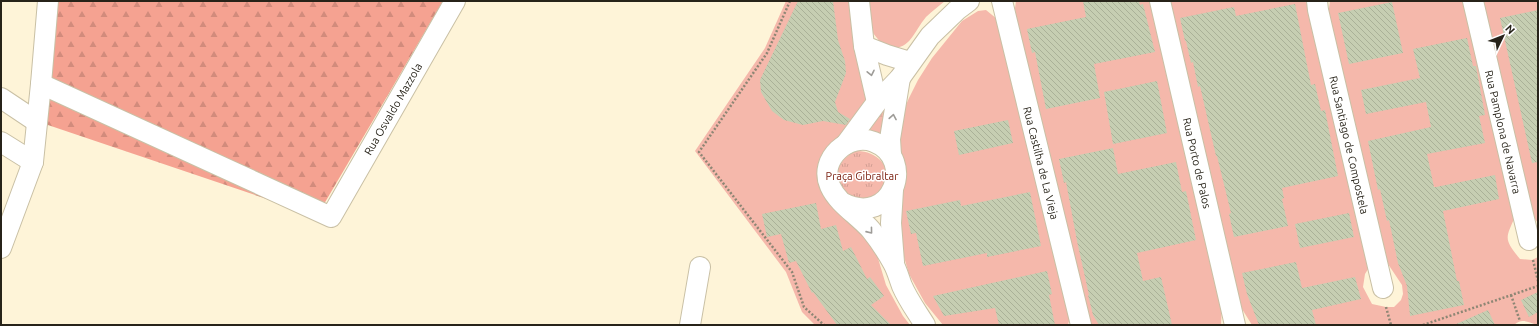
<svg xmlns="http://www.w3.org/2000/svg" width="1539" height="326" viewBox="0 0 1539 326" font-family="Ubuntu,sans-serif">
	<defs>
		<pattern id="grass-tufts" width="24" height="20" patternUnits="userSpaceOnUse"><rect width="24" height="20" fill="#f5b8ab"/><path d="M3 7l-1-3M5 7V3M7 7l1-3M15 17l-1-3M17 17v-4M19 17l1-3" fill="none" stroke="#d29e93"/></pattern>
		<pattern id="forest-firs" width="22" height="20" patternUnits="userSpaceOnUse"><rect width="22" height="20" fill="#f5a291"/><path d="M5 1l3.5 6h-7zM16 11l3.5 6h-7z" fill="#d28b7c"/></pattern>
		<pattern id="building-back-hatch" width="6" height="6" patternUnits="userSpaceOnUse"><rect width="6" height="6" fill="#c6ceb2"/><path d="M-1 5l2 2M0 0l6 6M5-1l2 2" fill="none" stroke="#aab198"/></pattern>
	</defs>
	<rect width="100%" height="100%" fill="#fef4d8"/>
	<g fill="url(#grass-tufts)">
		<path d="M892 94 882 140 865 131Z"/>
		<path d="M856 151C874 150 895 166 884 186 882 189 879 193 876 196L855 200C851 197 845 194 842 190 831 174 839 159 856 151Z"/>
	</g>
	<path fill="url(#forest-firs)" d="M51 1H443L317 216 45 124Z"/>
	<g fill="#f5b8ab">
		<path d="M786 1H852L867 96 866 106 832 145 825 156 855 222 877 255 886 285 903 316 910 325H815L802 312 786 272 695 151 765 48Z"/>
		<path d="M866 1H945C939 6 932 11 926 17 912 34 911 51 885 48L873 33Z"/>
		<path d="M1016 1H1154L1222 305 1221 325H1092L1085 317 1016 23 1015 8Z"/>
		<path d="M1169 1H1305L1310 9 1370 266 1365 274 1363 287 1372 304 1386 307H1394L1401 300 1403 294 1402 285 1388 264 1382 251 1327 22 1330 1H1465L1515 217C1505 239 1504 239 1520 259L1532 260 1538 257V325C1529 323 1522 317 1514 325H1252L1237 301Z"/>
		<path d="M1481 1H1538V223L1531 214Z"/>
		<path d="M986 10 997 19 1071 313 1068 325H943L925 303 909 274 897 233 899 157 898 135 902 114 909 98 918 80 932 58 962 21 978 11Z"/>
	</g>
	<g fill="url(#building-back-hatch)">
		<path d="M798 1H833L838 40 845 61 846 73 835 102 838 112 850 119 846 125 823 121 803 125 784 120 772 111 761 92 760 80Z"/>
		<path d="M1083 1H1139L1140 5 1143 4 1155 52 1094 64 1100 98 1046 109 1035 52 1032 53 1027 29 1086 17Z"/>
		<path d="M1392 2 1403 53 1349 64 1338 13Z"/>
		<path d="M1295 4 1311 85 1315 84 1321 111 1325 110 1338 176 1282 188 1284 198 1282 199 1288 226 1234 237 1229 214 1231 213 1217 156H1216L1200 86 1198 87 1193 62 1191 63 1186 41H1185L1180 18 1234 7 1236 16Z"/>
		<path d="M1538 10V162L1532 163 1500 18Z"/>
		<path d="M1467 38 1473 66H1476L1485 115 1479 116 1485 143 1427 154 1434 187H1436L1495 175 1499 199 1443 211 1457 281H1459L1464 305 1410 316 1407 286 1398 263 1389 220 1387 221 1380 189 1378 190 1368 141 1431 127 1426 102 1366 114 1361 90 1420 78 1413 49Z"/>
		<path d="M1157 81 1167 133 1113 144 1104 92Z"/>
		<path d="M1008 120 1013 143 959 155 954 131Z"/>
		<path d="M1113 148 1118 174 1176 162 1182 192 1186 191 1196 240 1137 253 1143 281 1161 277 1172 325H1099L1093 315 1088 295H1089L1077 241 1066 182 1064 183 1059 159Z"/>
		<path d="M1030 192 1041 246 987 257V253L923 266 916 233 911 234 906 211 960 200 961 206Z"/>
		<path d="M816 203 821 229 836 225 843 251 851 247 867 279 870 277 884 296 871 305 891 325H837L813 292 812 293 796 261 789 263 781 234 767 237 762 214Z"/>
		<path d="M1349 213 1354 237 1300 248 1295 224Z"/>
		<path d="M1296 262 1302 288 1355 277 1361 299 1312 310 1316 325H1259L1247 294 1242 273Z"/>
		<path d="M1047 271 1052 294 1049 295 1055 325H999L995 308 944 316 933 296Z"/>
		<path d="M1538 292V312L1529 317 1521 300Z"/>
		<path d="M1488 310 1495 325H1454Z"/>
	</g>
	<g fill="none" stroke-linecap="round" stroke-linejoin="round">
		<defs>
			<g id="minor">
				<path d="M859 1 864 46 877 102"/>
				<path d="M1002 1 1081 325"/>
				<path d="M1160 1 1235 325"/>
				<path d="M1317 1 1318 10 1383 288"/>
				<path d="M1473 1 1529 240"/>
				<path d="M864 46 887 55 910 62"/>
				<path d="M41 84 331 217 455 1"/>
				<path d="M1 98 37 122"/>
				<path d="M1 142 33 162"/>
				<path d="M846 144 877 102 900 78 930 36 957 10 969 1"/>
				<path d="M891 155 890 139 900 78"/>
				<path d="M893 190 891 223 894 262"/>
				<path d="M843 203C892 228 917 159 874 142 849 132 818 159 830 186 838 204 858 215 871 230 879 240 887 252 893 263 897 270 899 278 902 286 908 300 917 312 925 325"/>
				<path d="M1 248 33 162 41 84 48 1"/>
				<path d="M690 325 700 267"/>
			</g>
		</defs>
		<use href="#minor" stroke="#c9c0a5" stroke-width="22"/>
		<g stroke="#8d8674" stroke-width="2.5" stroke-dasharray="2 2" stroke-linecap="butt">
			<path d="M790 1 767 53 699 152 792 272 804 307 824 325"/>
			<path d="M1533 260 1538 281"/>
			<path d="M1511 295 1520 321"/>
			<path d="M1386 307 1391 325"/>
			<path d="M1423 325 1538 286"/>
		</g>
		<use href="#minor" stroke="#fff" stroke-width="20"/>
	</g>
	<defs><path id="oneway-chevron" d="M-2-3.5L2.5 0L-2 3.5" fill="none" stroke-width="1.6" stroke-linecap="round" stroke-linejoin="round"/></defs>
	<g stroke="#9e9c98">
		<use href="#oneway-chevron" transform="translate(871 73) rotate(78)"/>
		<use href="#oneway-chevron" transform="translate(893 117) rotate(-80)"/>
		<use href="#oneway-chevron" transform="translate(870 231) rotate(51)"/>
	</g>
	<g text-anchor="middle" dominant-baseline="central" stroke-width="3" stroke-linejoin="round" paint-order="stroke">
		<g font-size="11" fill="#272319" stroke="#fff">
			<text transform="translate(393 109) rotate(-60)">Rua Osvaldo Mazzola</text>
			<text transform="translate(1503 132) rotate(77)">Rua Pamplona de Navarra</text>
			<text transform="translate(1349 145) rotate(77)">Rua Santiago de Compostela</text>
			<text transform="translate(1041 163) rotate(76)">Rua Castilha de La Vieja</text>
			<text transform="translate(1197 163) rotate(77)">Rua Porto de Palos</text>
		</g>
		<g font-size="11" fill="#7c2213" stroke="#fff">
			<text x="862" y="176">Praça Gibraltar</text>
		</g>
	</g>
	<rect width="1539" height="326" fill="none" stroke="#272319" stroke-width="4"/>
	<g transform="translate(1503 36) rotate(47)" stroke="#ffffff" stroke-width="3" paint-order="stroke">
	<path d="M0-3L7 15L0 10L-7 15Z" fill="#272319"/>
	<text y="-6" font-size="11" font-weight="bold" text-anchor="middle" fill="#272319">N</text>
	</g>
</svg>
